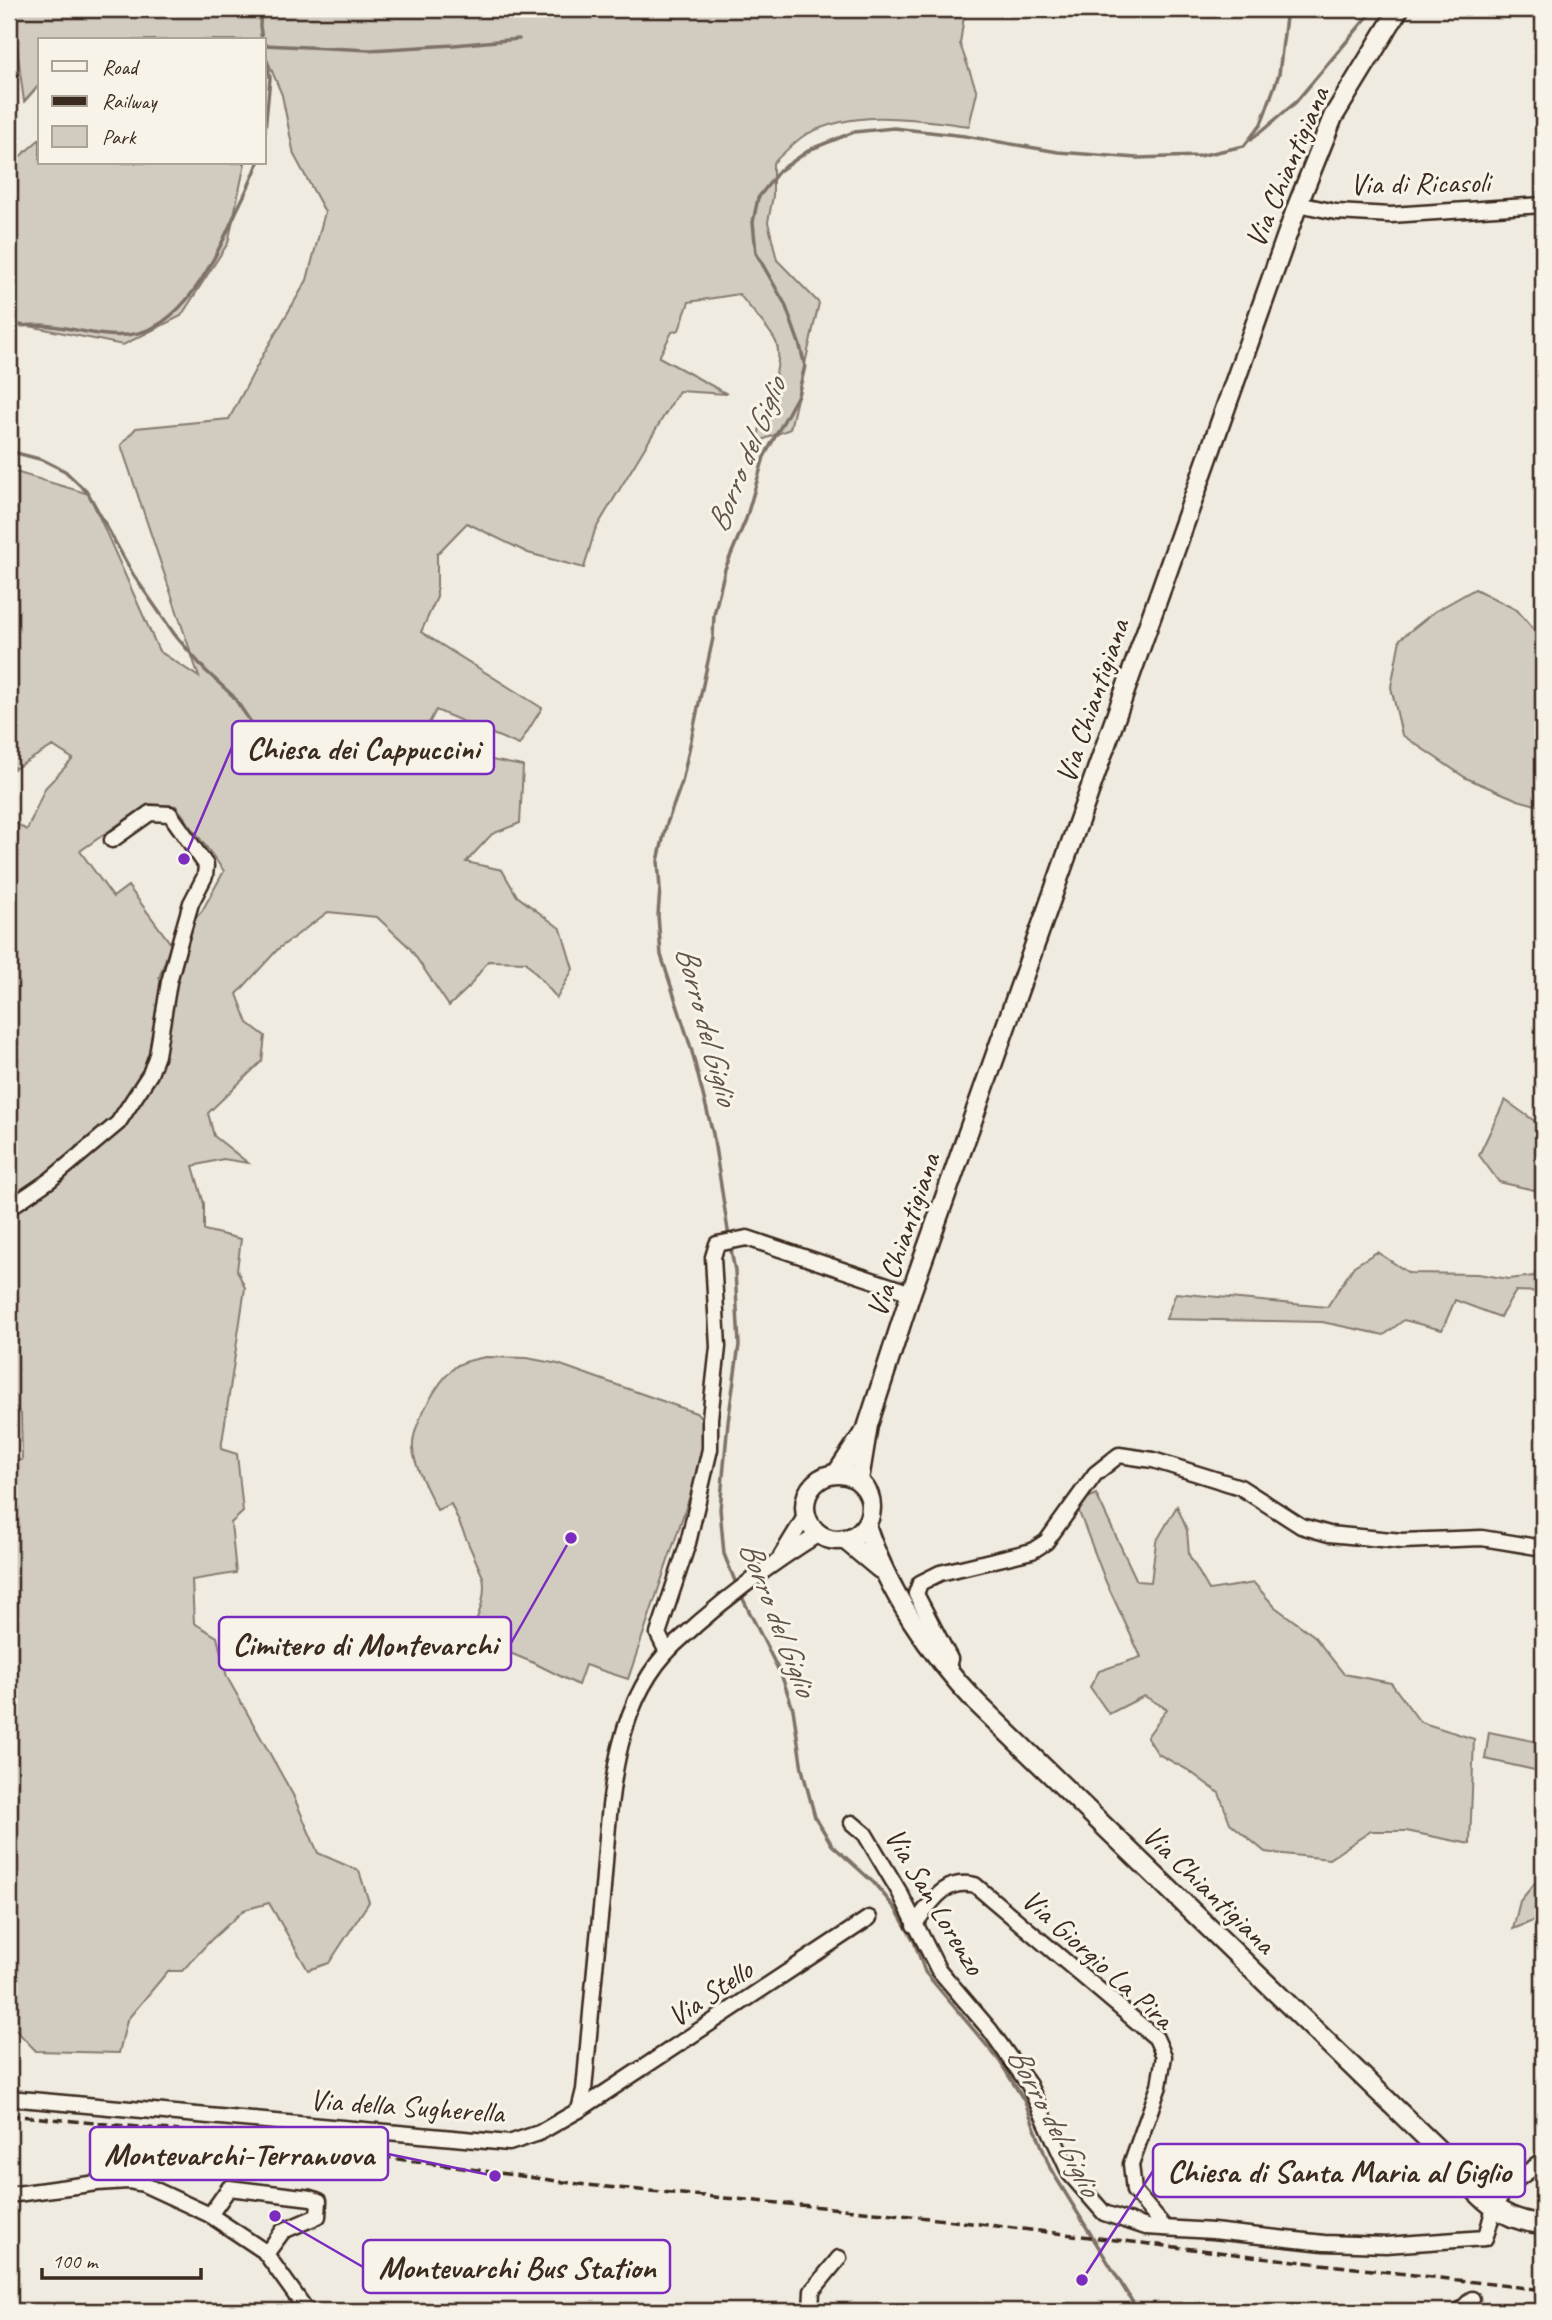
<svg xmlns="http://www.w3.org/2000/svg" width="1552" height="2320" viewBox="0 0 1552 2320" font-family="Caveat,sans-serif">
	<rect width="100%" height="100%" fill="#efebe0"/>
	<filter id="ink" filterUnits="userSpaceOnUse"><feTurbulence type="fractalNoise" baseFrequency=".0143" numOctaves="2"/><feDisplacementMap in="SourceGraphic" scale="14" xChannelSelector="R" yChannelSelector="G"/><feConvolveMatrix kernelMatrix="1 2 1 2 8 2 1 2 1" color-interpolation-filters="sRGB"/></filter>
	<g filter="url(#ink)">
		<g fill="#d1cbc0" stroke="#867a6f" stroke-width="2" fill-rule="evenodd">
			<path d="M12 9H965L960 44 977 92 969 126C914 119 857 108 805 135 794 142 783 154 773 163V196L768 222 777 260 819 303 790 429 757 442C760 415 786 366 776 342 770 329 749 307 739 294L689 302 679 330 672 332 659 357 727 394 679 391 595 530 584 568 528 553 467 523 437 554V597L421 632 542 708 519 745 436 710 417 746 523 766 520 823 492 834 466 862 502 870 517 896 561 929 573 969 557 998 526 962 488 961 469 987 449 1006 409 947 377 917 328 912 278 949 237 994 248 1023 265 1036 262 1061 208 1113 214 1136 248 1163 223 1159 193 1166 204 1204V1230L241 1239 237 1270 245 1288 221 1449 237 1454 243 1512 231 1523 236 1573 192 1580 194 1623 217 1637 227 1677 293 1795 318 1853 359 1871 369 1902 329 1963 308 1970 269 1903 244 1910 211 1940 182 1971H168L127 2020 119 2053 36 2051 16 2030 9 2027V1462L22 1460 21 1414 9 1400V819L27 830 45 788 73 759 53 746 14 769 9 750V470L89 494 159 651 199 677 121 445 136 428 229 419 264 353 307 280 325 212 294 155 282 95 264 52V40H82V38L80 40H40V84L24 102ZM148 804 176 806 224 871 202 911 187 927 173 986 159 978 171 944 128 886 113 897 80 851Z"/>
			<path d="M40 139V163H245L228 243 181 316 123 345 9 322V166Z"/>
			<path d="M1475 589 1517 610 1543 640V807L1518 800 1466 778 1402 735 1391 687 1400 639 1434 612Z"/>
			<path d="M1505 1100 1543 1127V1192L1499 1182 1479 1155Z"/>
			<path d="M1377 1252 1409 1273 1478 1274 1509 1279 1534 1276 1543 1252V1292L1516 1291 1500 1317 1455 1300 1442 1330 1404 1320 1384 1335 1322 1322 1166 1319 1176 1293 1327 1307 1354 1266Z"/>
			<path d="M486 1357 527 1358 558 1364 696 1413 704 1419 705 1441 701 1463 628 1679 585 1665 578 1685 534 1663 481 1641 482 1638 471 1634C478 1615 487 1597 483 1577L451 1504 437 1510C429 1492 415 1469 413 1449 411 1426 438 1381 455 1367 462 1361 477 1359 486 1357Z"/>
			<path d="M1096 1494 1137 1581 1151 1582 1156 1542 1177 1506 1187 1530 1189 1555 1209 1590 1254 1583 1275 1607 1313 1635 1344 1674 1391 1683 1420 1722 1474 1739 1470 1844 1406 1831H1371L1329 1859 1265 1852 1230 1823 1219 1793 1188 1770 1158 1754 1147 1737 1167 1709 1144 1696 1109 1714 1090 1687 1099 1671 1141 1657 1106 1582 1076 1504Z"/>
			<path d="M1489 1732 1543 1743V1808L1539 1771 1485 1759Z"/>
			<path d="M1543 1873V1917L1513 1929 1520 1901Z"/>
		</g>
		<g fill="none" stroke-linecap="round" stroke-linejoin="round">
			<g stroke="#7e7266" stroke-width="3.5">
				<path d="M261 9 260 26 262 40"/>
				<path d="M264 45 370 50 454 45 519 39"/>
				<path d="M264 49 270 78 264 140"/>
				<path d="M1251 140 1295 103 1374 9"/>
				<path d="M9 327C19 326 30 325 41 325 69 326 98 338 127 335 183 331 217 256 236 212 244 196 252 180 258 163"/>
				<path d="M9 451 43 460 65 471 88 493 134 576 175 635 205 670 233 696 265 743"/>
				<path d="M729 1237 713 1134 691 1048 661 955 658 915 660 889 658 861 666 826 682 782 713 638 714 615 725 569 746 519 764 457 798 395 805 366 800 346 785 304 756 253 753 222 758 198 779 171 811 149 854 132 894 128 965 136 1058 152 1137 158 1199 156 1244 146 1261 124 1279 74 1287 9"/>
				<path d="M730 1245 735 1271 739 1345 728 1422 720 1509 724 1554 737 1586"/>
				<path d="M740 1593 782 1677 793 1709 802 1769 815 1817 832 1845 874 1883 895 1908 914 1941 925 1972 999 2060 1025 2102 1050 2168 1138 2311"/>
			</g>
			<defs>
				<g id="minor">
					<path d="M1298 204 1336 212 1391 215 1543 205"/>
					<path d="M9 1208 50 1180 118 1123 150 1074 157 1055 169 982 180 941 191 903 205 876 206 865 170 814 150 813 112 840"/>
					<path d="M781 1556 806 1515"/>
					<path d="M667 1652 658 1634 688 1543 710 1449V1418L718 1347 713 1257 717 1244 747 1238 911 1293"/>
					<path d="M947 1671 950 1659 916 1594 920 1583 940 1573 1032 1551 1046 1542 1095 1474 1119 1455 1153 1460 1240 1487 1301 1526 1329 1534 1402 1541 1482 1538 1543 1548"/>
					<path d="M852 1823 865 1834 900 1893 938 1969 990 2030 1029 2085 1070 2174 1104 2213 1146 2227 1213 2231 1324 2243 1386 2245 1485 2238C1489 2228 1491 2216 1495 2206 1505 2185 1525 2174 1543 2161"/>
					<path d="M914 1925C931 1903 943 1878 975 1885L1156 2038 1164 2056 1159 2086 1131 2164 1134 2191 1165 2228"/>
					<path d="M9 2098 509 2143 539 2133 579 2110 584 2090C590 2026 595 1963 602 1899 610 1815 608 1707 675 1644 719 1603 767 1566 819 1534"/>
					<path d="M579 2110 869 1918"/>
					<path d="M9 2195 97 2183 128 2181 143 2184 210 2215 264 2251 307 2311"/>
					<path d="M210 2215 229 2188 311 2198 319 2201 318 2216 283 2231 266 2254"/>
					<path d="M811 2311 812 2291 839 2258"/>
					<path d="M1460 2311 1472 2299"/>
				</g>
				<g id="major">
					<path d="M837 1473 865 1431"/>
					<circle cx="838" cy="1507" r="33"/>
					<path d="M859 1480 868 1425 911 1293 1298 204 1333 117 1399 9"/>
					<path d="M866 1525C887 1590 930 1654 977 1703L1452 2163C1477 2196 1500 2221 1543 2224"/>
					<path d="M844 1539 880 1569"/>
				</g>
			</defs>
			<use href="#minor" stroke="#3b2a1e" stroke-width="19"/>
			<use href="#major" stroke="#3b2a1e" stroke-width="23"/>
			<use href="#minor" stroke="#f7f3e8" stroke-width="14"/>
			<use href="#major" stroke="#f7f3e8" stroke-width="18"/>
			<path stroke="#3b2a1e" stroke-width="3.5" stroke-dasharray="10 5" stroke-linecap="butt" d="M9 2115 224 2135 586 2185 885 2213 1543 2290"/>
		</g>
	</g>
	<g text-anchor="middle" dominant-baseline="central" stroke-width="6" stroke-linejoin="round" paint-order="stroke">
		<g font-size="30" fill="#3b2a1e" stroke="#f7f3e8">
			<text transform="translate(1287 167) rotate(-67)">Via Chiantigiana</text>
			<text transform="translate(1420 183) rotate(-1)">Via di Ricasoli</text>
			<text transform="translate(1092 701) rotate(-71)">Via Chiantigiana</text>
			<text transform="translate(903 1235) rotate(-71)">Via Chiantigiana</text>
			<text transform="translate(1209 1889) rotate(44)">Via Chiantigiana</text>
			<text transform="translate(935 1901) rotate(59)">Via San Lorenzo</text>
			<text transform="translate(1098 1959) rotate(42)">Via Giorgio La Pira</text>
			<text transform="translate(710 1993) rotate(-34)">Via Stello</text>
			<text transform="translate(407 2106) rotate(4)">Via della Sugherella</text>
		</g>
		<g font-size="32" font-style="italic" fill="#625448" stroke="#f7f3e8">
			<text transform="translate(746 455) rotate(-68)">Borro del Giglio</text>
			<text transform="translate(707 1025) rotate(75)">Borro del Giglio</text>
			<text transform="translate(778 1618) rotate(69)">Borro del Giglio</text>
			<text transform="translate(1054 2121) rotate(62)">Borro del Giglio</text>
		</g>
	</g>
	<path fill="none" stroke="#7b2cbf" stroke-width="2.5" d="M184 859L232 747M571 1538L511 1643M495 2176L388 2154M1082 2280L1153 2171M275 2216L363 2267"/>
	<g fill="#7b2cbf" stroke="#f7f3e8" stroke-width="2.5">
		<circle cx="184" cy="859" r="7"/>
		<circle cx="571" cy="1538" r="7"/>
		<circle cx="495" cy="2176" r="7"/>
		<circle cx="1082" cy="2280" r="7"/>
		<circle cx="275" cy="2216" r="7"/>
	</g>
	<g fill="#f7f3e8" stroke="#7b2cbf" stroke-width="2.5">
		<rect x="232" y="721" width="262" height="53" rx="7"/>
		<rect x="219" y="1617" width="292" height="53" rx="7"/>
		<rect x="90" y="2127" width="298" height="53" rx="7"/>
		<rect x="1153" y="2144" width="372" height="53" rx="7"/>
		<rect x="363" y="2240" width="307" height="53" rx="7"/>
	</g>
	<g font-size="32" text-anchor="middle" font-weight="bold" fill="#3b2a1e">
		<text x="363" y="759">Chiesa dei Cappuccini</text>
		<text x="365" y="1655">Cimitero di Montevarchi</text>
		<text x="239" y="2165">Montevarchi-Terranuova</text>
		<text x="1339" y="2182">Chiesa di Santa Maria al Giglio</text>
		<text x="517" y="2278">Montevarchi Bus Station</text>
	</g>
	<rect width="1552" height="2320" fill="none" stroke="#f7f3e8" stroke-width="35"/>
	<rect x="18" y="18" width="1517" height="2285" fill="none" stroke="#3b2a1e" stroke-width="2.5" filter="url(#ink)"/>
	<rect x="38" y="38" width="228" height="126" fill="#f7f3e8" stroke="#aca397" stroke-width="2"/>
	<rect x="52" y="61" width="35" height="10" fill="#f7f3e8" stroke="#aca397" stroke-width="2"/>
	<text x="102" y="74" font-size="21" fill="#3b2a1e">Road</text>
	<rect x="52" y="96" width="35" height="10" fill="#3b2a1e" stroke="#aca397" stroke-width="2"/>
	<text x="102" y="108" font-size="21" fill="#3b2a1e">Railway</text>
	<rect x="52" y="126" width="35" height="21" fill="#d1cbc0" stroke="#aca397" stroke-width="2"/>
	<text x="102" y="144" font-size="21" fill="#3b2a1e">Park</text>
	<path d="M42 2268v10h159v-10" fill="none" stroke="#3b2a1e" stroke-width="3.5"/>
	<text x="52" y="2268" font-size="21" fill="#3b2a1e" stroke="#f7f3e8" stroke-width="5" paint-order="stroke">100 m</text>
</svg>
